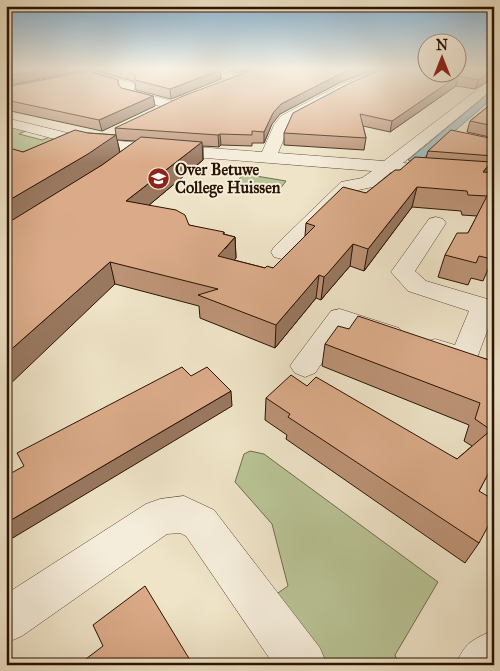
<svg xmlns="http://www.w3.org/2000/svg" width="500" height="671" viewBox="0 0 500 671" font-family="'IM FELL Great Primer',serif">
	<rect width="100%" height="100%" fill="#efe4c8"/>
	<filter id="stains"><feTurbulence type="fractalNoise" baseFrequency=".004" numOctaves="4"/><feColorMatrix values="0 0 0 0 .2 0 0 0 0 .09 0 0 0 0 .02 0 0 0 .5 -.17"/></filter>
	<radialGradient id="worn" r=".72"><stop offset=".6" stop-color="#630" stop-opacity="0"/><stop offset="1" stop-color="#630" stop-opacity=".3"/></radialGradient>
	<g fill="#b9c496" stroke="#726c4c">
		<path d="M6 124 28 130 19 134 42 140 52 136 76 142 46 162 6 153Z"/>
		<path d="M244 174 286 181 277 193 233 185Z"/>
		<path d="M250 451 264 454 438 582 395 655 399 665H329L275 595 288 586 272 524 235 482 244 454Z"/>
	</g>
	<path fill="#9dbcbe" stroke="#6f7872" d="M494 89V97L420 161 413 162 408 160Z"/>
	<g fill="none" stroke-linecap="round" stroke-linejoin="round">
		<defs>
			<g id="street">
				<path d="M193 69H212L243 77 245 79 239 82 194 71Z"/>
				<path d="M381 69H396L348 91 291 122 278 153 384 161 490 80 494 79V88L403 163 494 170V180L391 172 373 187 353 191 290 257 282 259 274 257 271 252 274 247 341 182 362 178 372 171 92 149 6 126V118L92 139 262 152 274 125 281 116 340 85Z"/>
				<path d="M85 70 133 83 135 86 134 91 176 102 178 105 171 109 123 96 121 93 122 88 81 75 79 73Z"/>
				<path d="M436 217 443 219 446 223 415 271 426 281 494 301V318H492L474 366 464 369 425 356 421 349 425 342 435 339 455 345 469 311 408 291 391 272 429 219Z"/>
				<path d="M340 309 399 328 403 334 399 340 389 343 346 328 315 373 305 377 295 373 290 366 295 359 331 311Z"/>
				<path d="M184 496 214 510 320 648 327 665H274L186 536 180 533 167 534 22 636 6 643V594L146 504 160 499Z"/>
				<path d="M494 630V665H456C465 642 472 640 494 630Z"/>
			</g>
		</defs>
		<use href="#street" stroke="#5b4733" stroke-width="1"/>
		<use href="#street" fill="#f5eddb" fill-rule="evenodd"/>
	</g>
	<g fill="#bc9376" stroke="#2a1301" fill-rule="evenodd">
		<path d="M89 69H216L220 70 221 79 171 99 136 90 135 83 133 81Z"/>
		<path d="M221 69H250L238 73Z"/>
		<path d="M382 69H494V77L475 89 456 86 390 132 363 126 366 138 364 150 284 145V133Z"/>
		<path d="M118 80 119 86 121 88 153 96 155 106 102 131 6 110V87Z"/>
		<path d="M339 83 280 114 272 124 264 143H252V146L221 145 219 147 203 146V160L149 205 189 225 235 237 236 258 234 260 265 268H273L305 236 306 223 366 193 400 170 426 158 428 151 494 139V169L489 168 488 173 494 255 483 281 471 278 468 285 438 277 445 255 468 233 477 216 462 215 461 211 412 207 364 271 350 266 325 295 321 300 316 298 275 348 200 318 199 306 115 284 23 152 88 133 116 135 115 128ZM117 140 136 141 120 152Z"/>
		<path d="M494 98V138L467 132 470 121 492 103Z"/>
		<path d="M349 329 490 360 494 348V475L489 472 479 491V543L465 563 286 439 287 435 265 420 266 398 307 386 457 459 472 446 464 441 469 425 322 366 325 344Z"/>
	</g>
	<g fill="#997860" stroke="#2a1301">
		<path d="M43 69H84L79 71 6 86V76Z"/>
		<path d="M238 69H250L238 73Z"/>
		<path d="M353 69H376L339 83 280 114 272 124 264 143V132L273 113 281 104 340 74Z"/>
		<path d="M220 70 221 79 171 99 170 89Z"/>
		<path d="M494 70V77L475 89 478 80Z"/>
		<path d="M458 76 456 86 390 132 392 121Z"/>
		<path d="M153 96 155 106 102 131 99 120Z"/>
		<path d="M220 134 221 145 219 147 218 135Z"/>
		<path d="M116 135 120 153 92 172 6 227V202Z"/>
		<path d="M202 142 203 160 130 221 126 201Z"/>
		<path d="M491 162 485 181 483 172Z"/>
		<path d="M417 187 412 207 364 271 368 249Z"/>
		<path d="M224 232 225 249 235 237 236 258 220 278 218 256 223 234Z"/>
		<path d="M353 244 350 266 325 295 321 300 324 277Z"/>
		<path d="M110 262 115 284 6 388V354Z"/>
		<path d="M319 275 316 298 275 348 276 325Z"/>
		<path d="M231 391 232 406 6 542V523Z"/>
	</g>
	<g fill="#dbab89" stroke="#2a1301">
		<path d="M6 69H43L6 76Z"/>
		<path d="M121 69H216L220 70 170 89 135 80V76L132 72Z"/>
		<path d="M255 69H353L340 74 281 104 273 113 264 132 252 131V135L220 134 218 135 115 128 183 96Z"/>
		<path d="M382 69H428V72H458V69L494 70 478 80 458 76 392 121 360 114 366 138 284 133 293 113 350 83Z"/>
		<path d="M88 71 118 80V84L121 88 153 96 99 120 6 100V87Z"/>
		<path d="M494 102V126L470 121Z"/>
		<path d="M75 130 88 133 116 135 88 154 6 202V147L23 152Z"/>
		<path d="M451 130 494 139V156L428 151Z"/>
		<path d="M141 137 202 142 126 201 176 210 185 215 189 225 224 232 223 234 235 237 218 256 265 268 267 266 273 268 315 226 306 223 343 187 366 193 395 170H400L415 157 491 162 483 172 494 173V254L492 259 479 256 476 263 445 255 457 233H468L487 196 468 195 467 191 417 187 368 249 353 244 328 273 324 277 319 275 276 325 198 295 218 289 110 262 6 354V224L102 165Z"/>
		<path d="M358 316 492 361 494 357V463L479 491 494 500V515L479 543 288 417 290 414 266 398 291 375 307 386 316 377 457 459 491 430 475 419 480 403 325 344 338 326 349 329Z"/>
		<path d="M182 367 191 376 207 367 231 391 6 523V476L24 466 17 453Z"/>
		<path d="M145 586 193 665H78L103 646 93 625Z"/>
	</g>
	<linearGradient id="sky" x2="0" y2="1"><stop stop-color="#8ab7d7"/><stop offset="0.42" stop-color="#f8f3e6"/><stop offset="1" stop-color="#f8f3e6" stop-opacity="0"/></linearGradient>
	<rect width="500" height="163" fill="url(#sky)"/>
	<defs>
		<symbol id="school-disc" viewBox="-11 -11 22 22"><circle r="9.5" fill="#8f2418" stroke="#f5eddb"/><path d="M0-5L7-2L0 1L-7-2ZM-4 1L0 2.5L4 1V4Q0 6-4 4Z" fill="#fff"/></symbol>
	</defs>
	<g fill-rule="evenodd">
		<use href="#school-disc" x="146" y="166" width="25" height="25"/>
	</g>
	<g text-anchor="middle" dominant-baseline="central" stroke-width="4" stroke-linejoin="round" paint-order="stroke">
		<g font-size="16" font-weight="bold" fill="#2a1301" stroke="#f5eddb" text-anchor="start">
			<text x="175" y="169">Over Betuwe<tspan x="175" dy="18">College Huissen</tspan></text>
		</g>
	</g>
	<rect width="500" height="671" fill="none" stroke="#efe4c8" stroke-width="25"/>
	<rect x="8" y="8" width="485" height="656" fill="none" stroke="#2a1301" stroke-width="2.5"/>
	<rect x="12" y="12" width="475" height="646" fill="none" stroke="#2a1301"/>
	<g transform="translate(442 58)"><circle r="24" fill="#f5eddb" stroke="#a49684"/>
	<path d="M0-4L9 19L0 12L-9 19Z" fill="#8f2418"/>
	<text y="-8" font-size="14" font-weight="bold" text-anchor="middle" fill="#2a1301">N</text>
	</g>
	<rect width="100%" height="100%" filter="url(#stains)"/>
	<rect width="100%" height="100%" fill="url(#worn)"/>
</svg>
